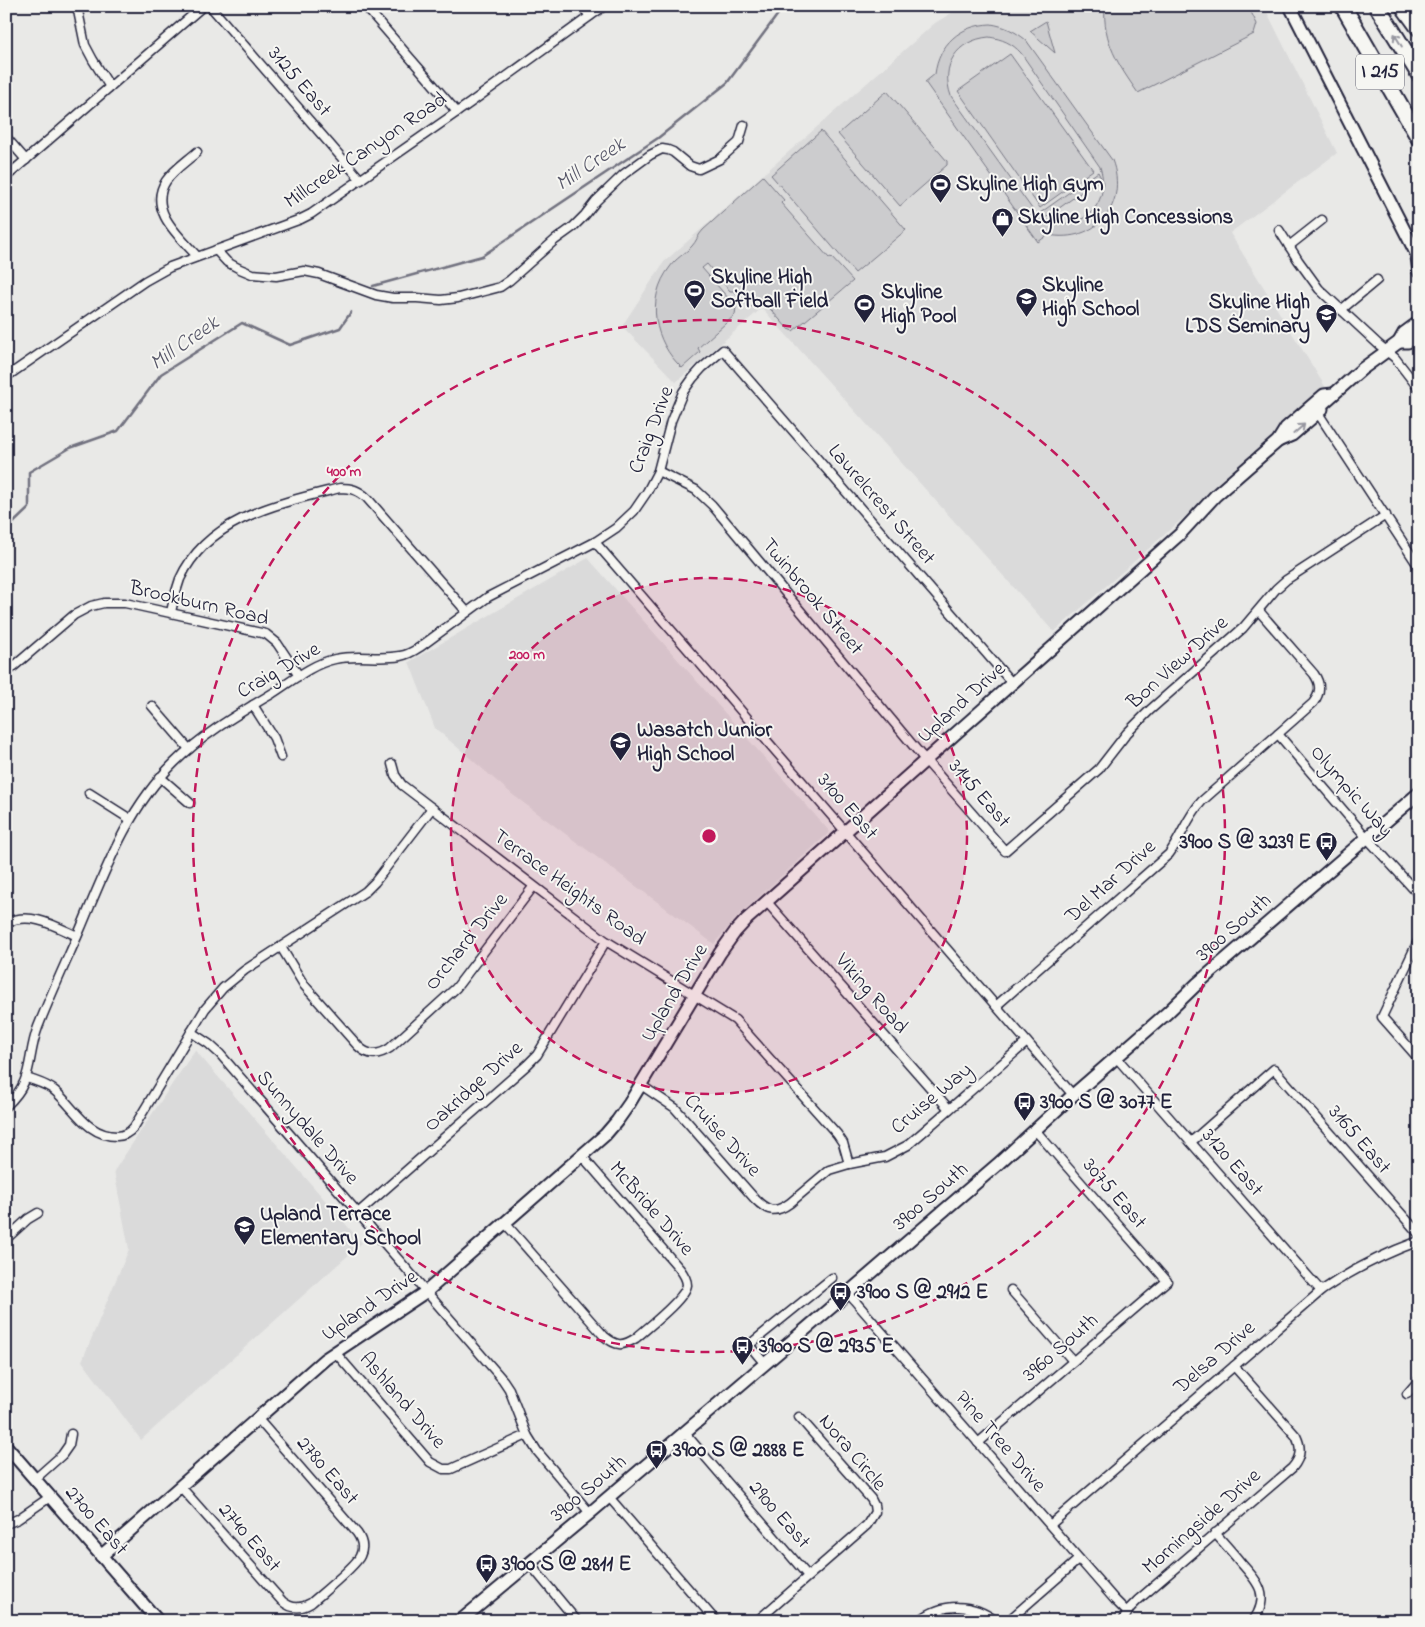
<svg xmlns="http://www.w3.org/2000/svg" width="1425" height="1627" viewBox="0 0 1425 1627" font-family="'Indie Flower',sans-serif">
	<rect width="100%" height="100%" fill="#e9e9e7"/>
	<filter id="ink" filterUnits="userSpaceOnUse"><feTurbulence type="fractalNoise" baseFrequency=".02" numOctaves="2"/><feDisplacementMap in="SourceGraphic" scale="10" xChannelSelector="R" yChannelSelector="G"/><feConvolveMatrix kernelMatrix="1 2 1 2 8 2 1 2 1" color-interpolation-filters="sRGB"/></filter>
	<g filter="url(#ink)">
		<g fill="#dadada">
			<path d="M963 6H1264L1337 153 1230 233 1326 388 1209 492 1188 514 1054 632 762 308 676 382 622 326 664 262 935 23Z"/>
			<path d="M588 558 830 832 738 916 714 944 513 795 435 728 409 662Z"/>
			<path d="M195 1050 362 1243 141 1440 82 1361 129 1249 114 1171Z"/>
		</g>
		<g fill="#ccccce" stroke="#777784" fill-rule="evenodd">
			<path d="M1105 6H1248L1257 24 1254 34 1138 93C1119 66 1102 41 1105 6Z"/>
			<path d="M1046 21 1055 53 1030 31Z"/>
			<path d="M991 24C1004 26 1015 31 1026 40L1112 160C1129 205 1096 244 1048 235L1038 242 925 82 935 74C939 44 960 25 991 24ZM989 37C1002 39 1012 43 1021 53L1100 167C1114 210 1071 240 1035 213L951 96C940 65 957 40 989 37Z"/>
			<path d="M1010 54 1093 170 1040 208 958 91Z"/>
			<path d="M887 91 947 161V165L900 206 838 134Z"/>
			<path d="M821 131 906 230 855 273 771 175Z"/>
			<path d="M1098 172 1101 178 1044 219 1040 213Z"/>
			<path d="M763 176 784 200 781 203 829 258 831 257 853 281 793 331 788 329 764 302 757 307 748 306 734 291H730L707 264 702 268 736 307 735 315 698 348 700 352 682 368C654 342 645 299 670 267 676 258 685 254 692 246 696 242 698 235 703 230Z"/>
		</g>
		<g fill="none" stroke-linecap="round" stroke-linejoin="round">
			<g stroke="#71717f" stroke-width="2.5">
				<path d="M373 286 482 256 658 138 727 83 784 6"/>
				<path d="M6 530 29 508V472L70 448 118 431 161 374 242 323 290 345 340 328 351 312"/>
			</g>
			<defs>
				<g id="street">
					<path d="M77 6 85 45 93 60 110 87"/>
					<path d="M210 6 361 180"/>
					<path d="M365 6 457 112"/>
					<path d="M582 6 590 16"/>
					<path d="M6 137 26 160"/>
					<path d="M197 152C187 161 173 170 166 181 147 210 180 237 197 256"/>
					<path d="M6 177 203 6"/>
					<path d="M1279 230 1298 260 1319 289 1378 344 1395 358 1419 389"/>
					<path d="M1289 246 1322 220"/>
					<path d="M216 250 227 262 240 269 252 274 276 276 304 271 319 274 376 295 393 298H417L441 300 458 298 500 287 510 280 555 240 573 227 585 215 596 201 624 174 650 155 662 149 668 150 673 152 690 166 699 169 720 159 739 142 744 125"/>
					<path d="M1341 310 1377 280"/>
					<path d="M6 377 145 281 170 267 301 219 311 214 470 103 604 6"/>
					<path d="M1318 413 1419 567"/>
					<path d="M658 471 696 490 712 505 921 755 1005 851 1099 769 1127 733 1150 710 1243 628 1276 589 1286 580 1386 515"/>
					<path d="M595 542 1073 1095"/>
					<path d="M171 612C173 601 176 590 180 579 208 517 281 503 340 488 352 488 358 490 367 498L467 612"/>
					<path d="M6 673 74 615 91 606 104 603H125L266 634 277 643 299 676"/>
					<path d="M253 705 274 738 281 757"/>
					<path d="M152 706 189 749"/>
					<path d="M1278 734 1367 838 1419 895"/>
					<path d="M392 764 395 775 402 785 606 941 735 1020 837 1134 843 1143 849 1164"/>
					<path d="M160 777 190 803"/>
					<path d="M89 793 130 819"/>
					<path d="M766 901 949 1109"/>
					<path d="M6 923C31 911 55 926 77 936"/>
					<path d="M1419 939 1382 1017 1419 1059"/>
					<path d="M281 947 304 985 358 1046C368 1056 378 1056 390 1048L456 988 533 887"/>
					<path d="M996 1006 1169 854C1182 836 1187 817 1202 801L1313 703C1321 693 1321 684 1314 674L1259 611"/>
					<path d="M191 1032 209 1044 220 1054 503 1380 509 1389 527 1435 537 1451 590 1513"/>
					<path d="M1116 1057 1321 1291"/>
					<path d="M27 1078C37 1082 47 1084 55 1091 75 1108 87 1136 117 1136 124 1136 129 1133 134 1127L205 1009 223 988 245 970 366 891 375 882 432 808"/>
					<path d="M641 1085 675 1108 755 1199C767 1211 775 1214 790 1203L829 1170 849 1164 885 1157 908 1145 1027 1042"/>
					<path d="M6 1106C35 1080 26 1059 38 1027 51 994 66 962 80 930 105 871 127 809 174 763 203 734 238 714 273 693 293 680 312 664 335 659 357 654 378 660 400 656 407 655 414 651 420 647L488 597 595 542 616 528 634 511 647 492 658 471 671 421 683 392 693 378 702 368 723 350 1012 683"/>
					<path d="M1191 1142 1274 1069 1419 1234"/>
					<path d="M358 1213 527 1065 537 1055 606 941"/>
					<path d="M505 1223 604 1336C616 1346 622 1347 636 1338 647 1328 685 1299 687 1285 687 1279 683 1273 679 1268L582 1156"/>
					<path d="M6 1239 28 1219 38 1213"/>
					<path d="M1011 1290 1073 1361"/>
					<path d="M848 1293 1115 1600 1127 1612"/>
					<path d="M335 1352 430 1462 443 1469H451L527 1435"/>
					<path d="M765 1364 749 1345 832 1278"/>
					<path d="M1407 1394 1419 1380"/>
					<path d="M684 1432 808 1576"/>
					<path d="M978 1443 1167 1281 1035 1130"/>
					<path d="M35 1479 62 1455 69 1445 71 1434"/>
					<path d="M180 1486 282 1601C291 1609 301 1609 311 1603 321 1594 356 1566 360 1556 364 1548 362 1540 357 1533L258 1419"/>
					<path d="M609 1497 716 1621"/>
					<path d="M6 1524 18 1519 50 1497"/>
					<path d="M1050 1525 1321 1291C1352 1270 1383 1254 1419 1241"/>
					<path d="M1215 1533C1224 1543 1233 1553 1241 1563 1258 1582 1271 1596 1253 1621"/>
					<path d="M529 1563 577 1621"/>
					<path d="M757 1621 867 1525 875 1512 874 1505 871 1499 799 1417"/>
					<path d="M919 1621C943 1602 973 1603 996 1621"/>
					<path d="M1008 1621 1079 1559"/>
					<path d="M1123 1621 1130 1608 1138 1600 1292 1468C1301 1458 1302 1448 1296 1436L1234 1366"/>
				</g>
				<g id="secondary">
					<path d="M1290 6 1419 259"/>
					<path d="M1417 257 1419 272"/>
					<path d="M1399 342H1408L1419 334"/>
					<path d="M1318 413 1317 409 1362 369 1399 342 1404 333 1419 322"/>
					<path d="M1278 441 1292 435 1322 409"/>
					<path d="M6 1446 158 1621"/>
					<path d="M101 1556 325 1359 427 1291 605 1135 617 1121 629 1104 720 953 735 932 747 919 1180 534 1216 495 1278 441 1286 428 1324 395 1333 394"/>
					<path d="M460 1621 590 1513 848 1293 998 1164 1073 1095 1167 1013 1197 984 1419 793"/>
				</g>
				<g id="highway">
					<path d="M1343 6 1419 138"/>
					<path d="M1377 6 1419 74"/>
					<path d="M1403 6 1419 28"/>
				</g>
			</defs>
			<use href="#street" stroke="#22223b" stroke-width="11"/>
			<use href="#secondary" stroke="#22223b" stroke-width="15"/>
			<use href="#highway" stroke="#22223b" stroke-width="19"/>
			<use href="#street" stroke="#f6f6f2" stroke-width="8"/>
			<use href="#secondary" stroke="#f6f6f2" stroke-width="11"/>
			<use href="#highway" stroke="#f6f6f2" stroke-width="15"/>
		</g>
		<defs><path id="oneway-shaft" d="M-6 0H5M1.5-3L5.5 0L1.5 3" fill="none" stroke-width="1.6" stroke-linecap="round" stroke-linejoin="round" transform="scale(1.25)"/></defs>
		<g stroke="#9797a0">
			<use href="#oneway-shaft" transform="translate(1398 40) rotate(-121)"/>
			<use href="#oneway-shaft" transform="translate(1299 429) rotate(-41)"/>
		</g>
	</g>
	<circle cx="709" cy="836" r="258" fill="#c2185b" fill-opacity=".12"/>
	<g fill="none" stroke="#c2185b" stroke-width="2.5" stroke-dasharray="9 6">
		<circle cx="709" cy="836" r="258"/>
		<circle cx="709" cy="836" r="516"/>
	</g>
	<defs>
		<symbol id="stadium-pin" viewBox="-11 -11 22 30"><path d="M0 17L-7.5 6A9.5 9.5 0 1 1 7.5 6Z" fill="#22223b" stroke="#f6f6f2"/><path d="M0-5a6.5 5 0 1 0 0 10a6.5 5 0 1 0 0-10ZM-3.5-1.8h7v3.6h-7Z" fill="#fff"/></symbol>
		<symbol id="shop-pin" viewBox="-11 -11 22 30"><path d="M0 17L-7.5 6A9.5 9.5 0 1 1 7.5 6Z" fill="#22223b" stroke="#f6f6f2"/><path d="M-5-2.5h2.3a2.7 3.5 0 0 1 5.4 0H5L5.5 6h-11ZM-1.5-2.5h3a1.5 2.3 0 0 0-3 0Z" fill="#fff"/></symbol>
		<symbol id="school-pin" viewBox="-11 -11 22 30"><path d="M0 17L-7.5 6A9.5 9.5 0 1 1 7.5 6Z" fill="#22223b" stroke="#f6f6f2"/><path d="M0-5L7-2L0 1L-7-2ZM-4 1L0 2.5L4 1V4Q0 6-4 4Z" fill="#fff"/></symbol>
		<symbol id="bus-pin" viewBox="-11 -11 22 30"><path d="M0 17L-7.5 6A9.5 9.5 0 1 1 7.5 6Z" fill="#22223b" stroke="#f6f6f2"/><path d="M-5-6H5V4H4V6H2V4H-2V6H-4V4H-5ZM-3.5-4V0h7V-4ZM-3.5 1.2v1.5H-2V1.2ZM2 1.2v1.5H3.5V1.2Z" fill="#fff"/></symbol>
	</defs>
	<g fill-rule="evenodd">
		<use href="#stadium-pin" x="928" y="172" width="25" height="34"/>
		<use href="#shop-pin" x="990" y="206" width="25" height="34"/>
		<use href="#stadium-pin" x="682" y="278" width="25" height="34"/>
		<use href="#school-pin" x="1014" y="286" width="25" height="34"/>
		<use href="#stadium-pin" x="852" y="292" width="25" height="34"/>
		<use href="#school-pin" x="1314" y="302" width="25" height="34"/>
		<use href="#school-pin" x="608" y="730" width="25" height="34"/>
		<use href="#bus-pin" x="1314" y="830" width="25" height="34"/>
		<use href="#bus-pin" x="1012" y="1090" width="25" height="34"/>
		<use href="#school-pin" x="232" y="1214" width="25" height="34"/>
		<use href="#bus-pin" x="828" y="1280" width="25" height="34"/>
		<use href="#bus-pin" x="730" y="1334" width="25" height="34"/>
		<use href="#bus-pin" x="644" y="1438" width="25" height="34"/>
		<use href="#bus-pin" x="474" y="1552" width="25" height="34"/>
	</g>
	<g text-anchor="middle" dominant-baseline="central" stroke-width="4" stroke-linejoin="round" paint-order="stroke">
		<rect fill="#f6f6f2" stroke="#626272" stroke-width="1" x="1356" y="54.5" width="48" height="35" rx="4"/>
		<g font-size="20" font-weight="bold" fill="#22223b">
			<text x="1380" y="72">I 215</text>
		</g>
		<g font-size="21" fill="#22223b" stroke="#f6f6f2">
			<text transform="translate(299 82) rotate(49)">3125 East</text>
			<text transform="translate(366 151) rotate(-34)">Millcreek Canyon Road</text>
			<text transform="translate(652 430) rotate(-69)">Craig Drive</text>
			<text transform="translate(881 505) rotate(49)">Laurelcrest Street</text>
			<text transform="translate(812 597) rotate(50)">Twinbrook Street</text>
			<text transform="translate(199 604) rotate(13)">Brookburn Road</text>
			<text transform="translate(1178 663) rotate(-42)">Bon View Drive</text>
			<text transform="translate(279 671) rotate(-30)">Craig Drive</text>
			<text transform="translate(962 703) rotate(-42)">Upland Drive</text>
			<text transform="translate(1351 792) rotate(49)">Olympic Way</text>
			<text transform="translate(979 794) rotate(49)">3145 East</text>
			<text transform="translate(847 807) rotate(49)">3100 East</text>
			<text transform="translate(1111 882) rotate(-42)">Del Mar Drive</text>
			<text transform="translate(569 888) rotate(36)">Terrace Heights Road</text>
			<text transform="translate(1234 928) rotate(-41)">3900 South</text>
			<text transform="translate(467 942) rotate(-51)">Orchard Drive</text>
			<text transform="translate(675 993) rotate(-59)">Upland Drive</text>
			<text transform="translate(871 994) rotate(49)">Viking Road</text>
			<text transform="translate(474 1087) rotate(-42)">Oakridge Drive</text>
			<text transform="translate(932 1099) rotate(-40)">Cruise Way</text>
			<text transform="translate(307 1128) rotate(49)">Sunnydale Drive</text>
			<text transform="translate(722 1136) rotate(48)">Cruise Drive</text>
			<text transform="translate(1359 1140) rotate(49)">3165 East</text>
			<text transform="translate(1232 1163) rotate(49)">3120 East</text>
			<text transform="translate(1114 1194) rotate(49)">3075 East</text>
			<text transform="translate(931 1197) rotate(-41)">3900 South</text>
			<text transform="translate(651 1209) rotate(49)">McBride Drive</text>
			<text transform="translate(370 1306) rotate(-34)">Upland Drive</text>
			<text transform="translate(1061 1348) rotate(-41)">3960 South</text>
			<text transform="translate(1215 1358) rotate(-41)">Delsa Drive</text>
			<text transform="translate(402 1401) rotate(49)">Ashland Drive</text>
			<text transform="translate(1000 1442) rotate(49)">Pine Tree Drive</text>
			<text transform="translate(852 1453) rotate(50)">Nora Circle</text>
			<text transform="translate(327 1471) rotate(49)">2780 East</text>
			<text transform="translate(589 1489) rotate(-40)">3900 South</text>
			<text transform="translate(779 1515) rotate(49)">2900 East</text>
			<text transform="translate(96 1521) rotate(49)">2700 East</text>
			<text transform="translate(1202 1522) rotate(-41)">Morningside Drive</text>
			<text transform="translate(249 1538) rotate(49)">2740 East</text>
		</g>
		<g font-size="21" font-weight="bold" fill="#22223b" stroke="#f6f6f2" text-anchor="start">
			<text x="956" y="185">Skyline High Gym</text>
			<text x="1018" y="218">Skyline High Concessions</text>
			<text x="711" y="278">Skyline High<tspan x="711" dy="24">Softball Field</tspan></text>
			<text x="1042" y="286">Skyline<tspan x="1042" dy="24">High School</tspan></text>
			<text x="881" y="293">Skyline<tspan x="881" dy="24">High Pool</tspan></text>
			<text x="1310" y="303" text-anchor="end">Skyline High<tspan x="1310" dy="24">LDS Seminary</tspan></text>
			<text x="637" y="731">Wasatch Junior<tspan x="637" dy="24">High School</tspan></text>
			<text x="1311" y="843" text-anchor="end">3900 S @ 3239 E</text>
			<text x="1040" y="1103">3900 S @ 3077 E</text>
			<text x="260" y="1215">Upland Terrace<tspan x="260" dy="24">Elementary School</tspan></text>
			<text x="857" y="1293">3900 S @ 2912 E</text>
			<text x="759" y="1347">3900 S @ 2935 E</text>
			<text x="673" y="1451">3900 S @ 2888 E</text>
			<text x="502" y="1565">3900 S @ 2811 E</text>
		</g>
		<g font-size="22" font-style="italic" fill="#565668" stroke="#f6f6f2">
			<text transform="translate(591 165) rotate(-34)">Mill Creek</text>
			<text transform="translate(185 344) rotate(-35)">Mill Creek</text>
		</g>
	</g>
	<circle cx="709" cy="836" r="8" fill="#c2185b" stroke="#f6f6f2" stroke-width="2.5"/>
	<g font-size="15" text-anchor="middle" font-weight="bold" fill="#c2185b" stroke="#f6f6f2" stroke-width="4" stroke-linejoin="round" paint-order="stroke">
		<text x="344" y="476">400 m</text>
		<text x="527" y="659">200 m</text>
	</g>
	<rect width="1425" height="1627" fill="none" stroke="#f6f6f2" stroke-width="25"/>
	<rect x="12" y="12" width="1400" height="1602" fill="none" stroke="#22223b" stroke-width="2" filter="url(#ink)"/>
</svg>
